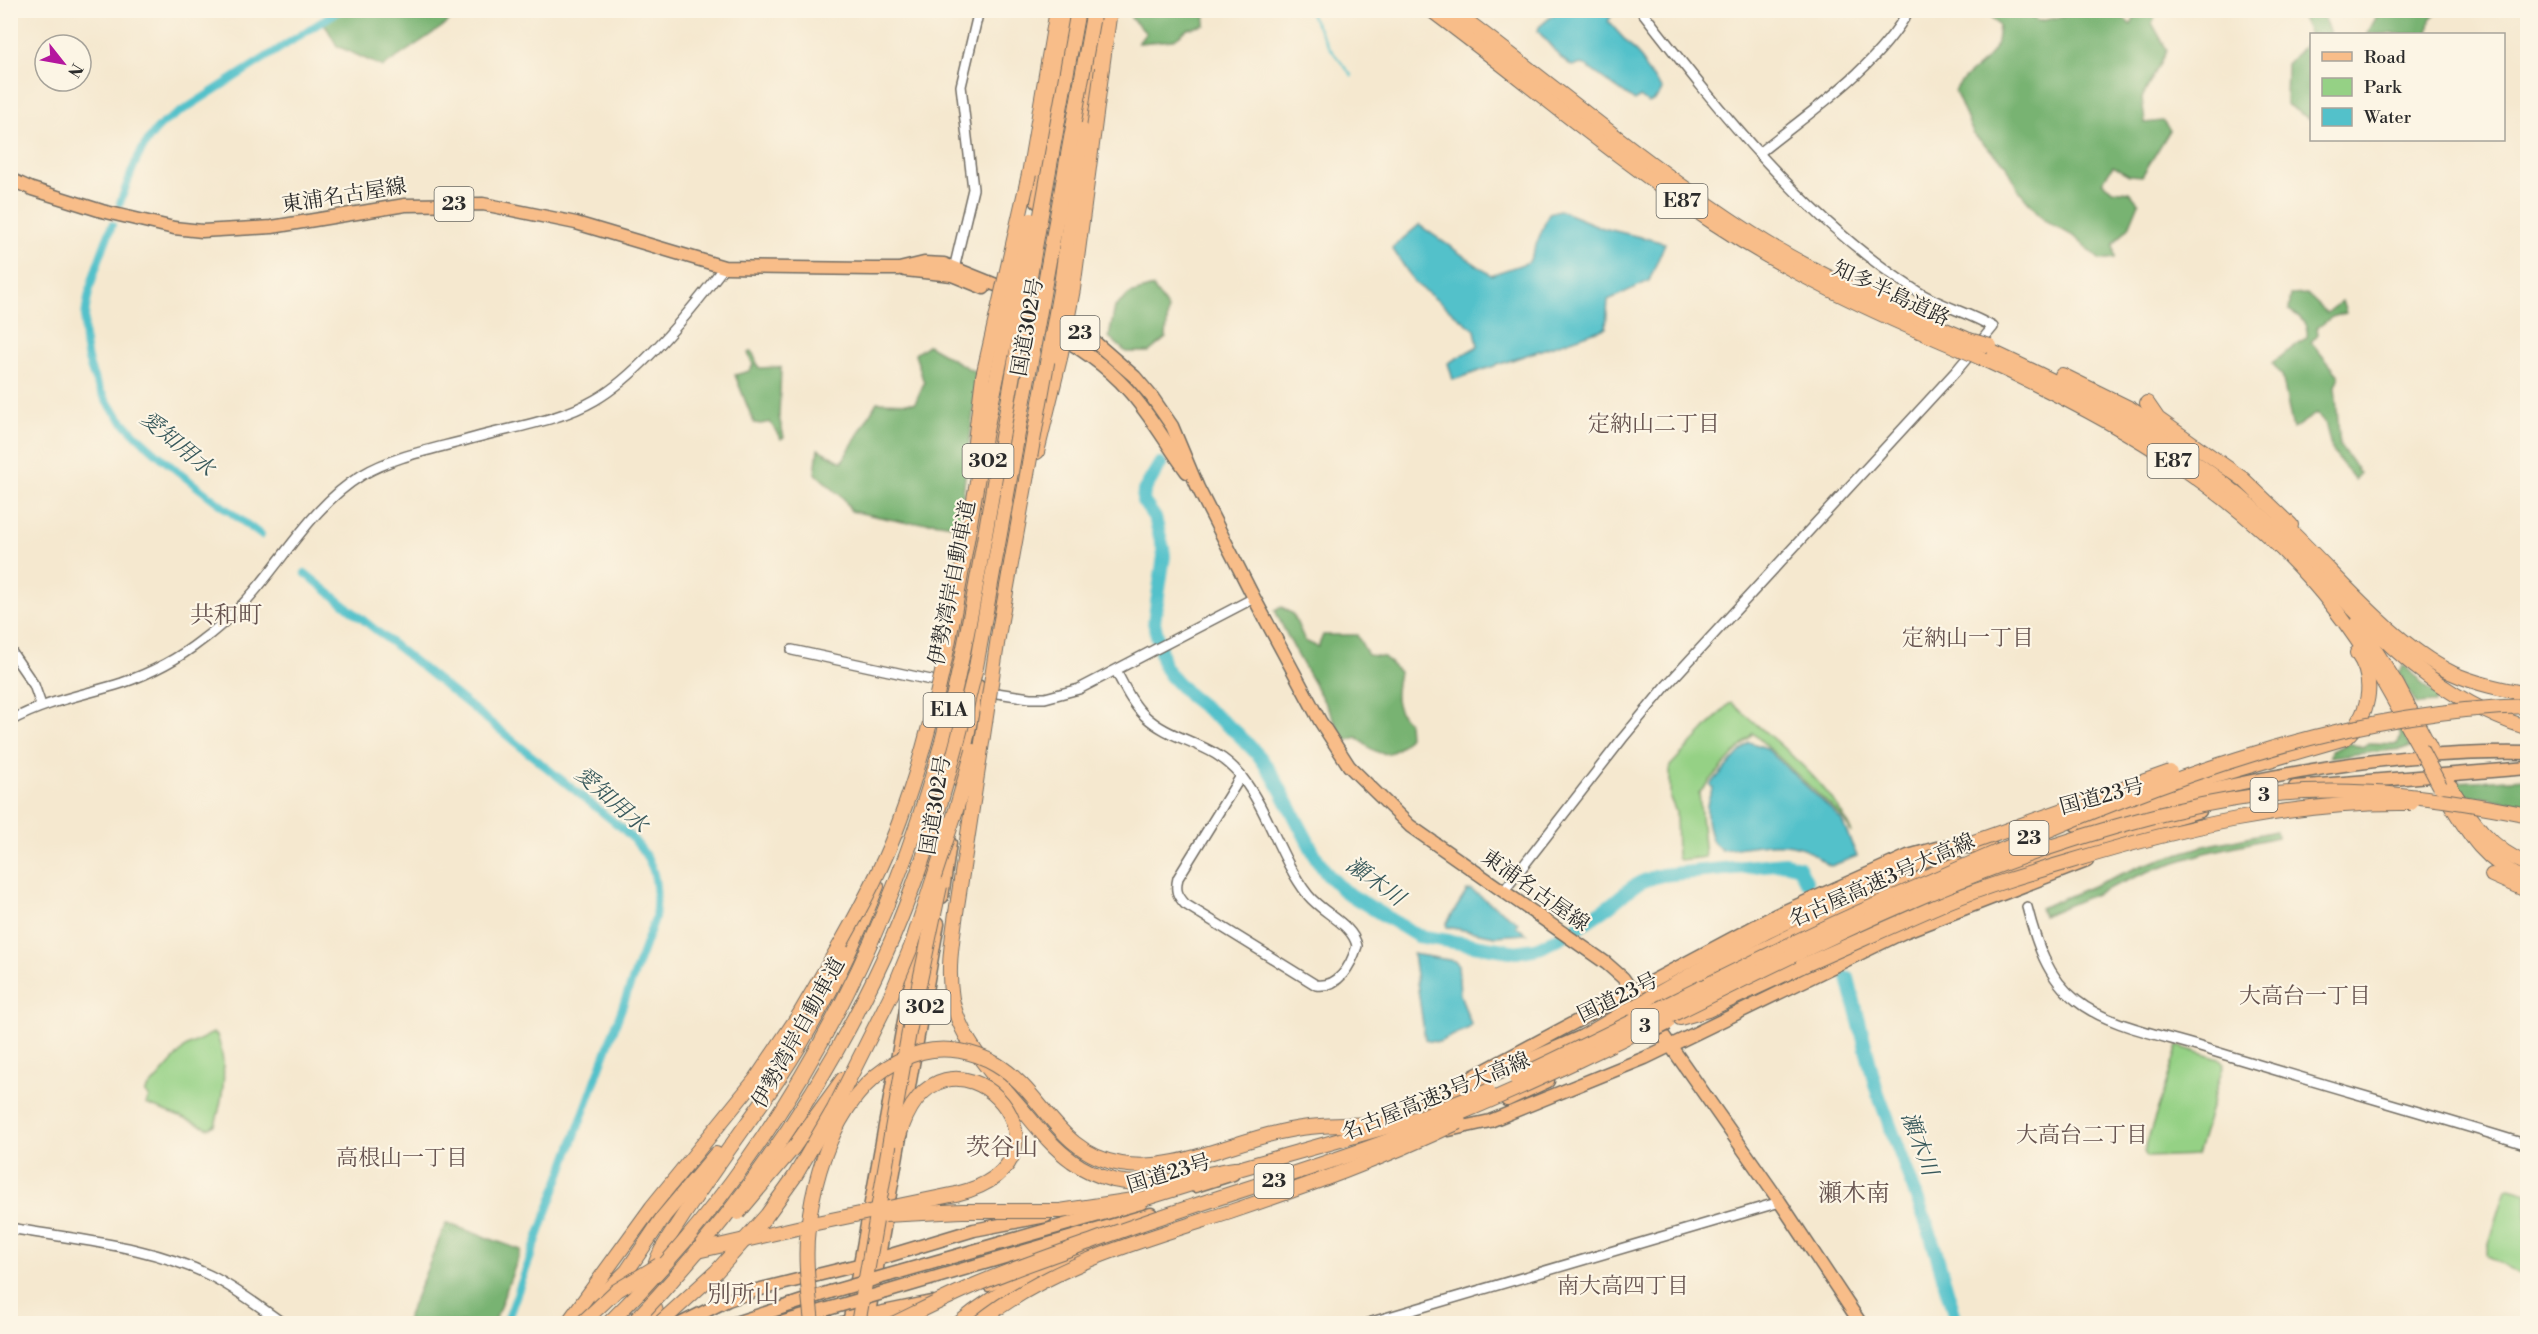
<svg xmlns="http://www.w3.org/2000/svg" width="2538" height="1334" viewBox="0 0 2538 1334" font-family="'Libre Bodoni','Noto Serif JP',serif">
	<rect width="100%" height="100%" fill="#fcf5e5"/>
	<filter id="ink" filterUnits="userSpaceOnUse"><feTurbulence type="fractalNoise" baseFrequency=".0167" numOctaves="2"/><feDisplacementMap in="SourceGraphic" scale="12" xChannelSelector="R" yChannelSelector="G"/><feConvolveMatrix kernelMatrix="1 2 1 2 8 2 1 2 1" color-interpolation-filters="sRGB"/></filter>
	<filter id="wash" filterUnits="userSpaceOnUse"><feTurbulence type="fractalNoise" baseFrequency=".008" numOctaves="4" result="noise"/><feDisplacementMap in="SourceGraphic" scale="24" xChannelSelector="R" yChannelSelector="G"/><feGaussianBlur stdDeviation="1.35" result="paint"/><feColorMatrix in="noise" values="0 0 0 0 0 0 0 0 0 0 0 0 0 0 0 0 0 1.4 0 .05"/><feComposite in="paint" operator="in"/></filter>
	<g filter="url(#wash)">
		<rect width="100%" height="100%" fill="#f5e8cf"/>
		<g fill="#95d185" stroke="#607e58" stroke-width="1.5">
			<path d="M1732 703C1773 740 1831 782 1852 833L1842 817 1753 733 1699 793 1705 857 1680 860 1677 858 1676 812 1670 798V766L1729 704Z"/>
			<path d="M213 1033 217 1035C228 1066 224 1095 215 1125L209 1128 146 1104 149 1097 145 1092 185 1047Z"/>
			<path d="M2178 1046 2222 1060 2224 1063 2197 1155 2147 1157 2144 1152Z"/>
			<path d="M2509 1188 2527 1193V1274H2518L2487 1256 2486 1253 2506 1189Z"/>
		</g>
		<g fill="#78b372" stroke="#526f4e" stroke-width="1.5">
			<path d="M333 11V10L459 11 445 25 383 67 337 46 323 21Z"/>
			<path d="M1132 11H1205V25L1188 29 1173 40 1138 43 1146 33 1131 18Z"/>
			<path d="M1987 11H2027L2026 14 2038 21C2059 19 2093 4 2113 10 2119 13 2126 21 2131 25L2138 11H2158L2152 23 2167 50 2142 98 2145 123 2162 121 2170 130 2142 176 2129 175 2113 166 2102 182 2113 190 2130 192 2139 203 2129 227 2113 245 2115 258 2100 260 2075 237 2044 220 2018 189 2006 164 1974 135 1955 91C1964 72 1988 65 1996 45 1998 40 1998 32 1999 26Z"/>
			<path d="M2299 11H2321L2330 34H2312L2311 120 2286 104 2287 64 2306 43 2309 33Z"/>
			<path d="M2371 11H2439L2430 20 2428 34H2367L2377 16Z"/>
			<path d="M1153 287 1168 309 1166 338 1149 352H1126L1109 337 1115 307 1130 294Z"/>
			<path d="M2307 294 2327 313 2342 301 2346 313 2332 317 2317 328 2318 334 2311 342 2339 376 2335 386 2340 446 2360 473 2355 480 2332 451 2325 422 2317 413 2293 429 2282 375 2272 363 2307 337C2309 323 2299 316 2289 310L2291 295Z"/>
			<path d="M928 345 978 374 959 526 933 522 908 523 851 511 844 499 815 473 818 449 842 462 877 402 915 403 924 383 915 354Z"/>
			<path d="M752 351 759 368 781 367 779 417 784 437 781 439 770 422 761 424 754 423 735 375 749 371 753 365 748 353Z"/>
			<path d="M1282 607 1293 614 1305 641 1318 647 1323 635H1357L1368 655 1384 657 1399 672C1395 692 1392 707 1408 722L1409 737C1391 761 1377 757 1357 737L1344 741C1324 696 1295 656 1275 610Z"/>
			<path d="M2404 665 2421 683 2437 695 2435 703 2416 704 2399 673Z"/>
			<path d="M2401 727 2411 748 2330 757 2331 751 2349 743 2363 748 2369 743 2397 744 2401 738 2399 729Z"/>
			<path d="M2527 778V806L2461 793 2456 782Z"/>
			<path d="M2276 831 2277 837 2205 853 2157 868 2043 916 2040 908 2143 865 2200 847Z"/>
			<path d="M446 1223 521 1250 494 1323H405Z"/>
		</g>
		<g fill="#53c1ca" stroke="#3f767a" stroke-width="1.5">
			<path d="M1559 10 1606 11 1611 17 1608 21 1642 59 1645 68 1662 89C1661 95 1653 102 1648 103L1640 97 1635 101 1583 64 1572 66 1561 58 1538 31 1539 27Z"/>
			<path d="M1559 210 1603 228 1665 243 1649 281 1608 300 1606 328 1453 380 1448 363 1478 346 1475 330 1415 283 1392 248 1419 225 1491 275 1529 262 1549 213Z"/>
			<path d="M1749 742 1766 748 1841 819 1857 856 1831 866C1821 862 1813 852 1803 848 1778 838 1747 848 1721 850 1719 846 1714 845 1712 840 1706 823 1704 803 1713 788L1710 785Z"/>
			<path d="M1471 890 1518 922 1516 926 1527 934 1495 936 1447 927 1446 924 1467 891Z"/>
			<path d="M1413 954 1455 961 1458 964 1460 994 1471 1024 1469 1028 1439 1042 1428 1041 1425 1039Z"/>
		</g>
		<g fill="none" stroke-linecap="round" stroke-linejoin="round">
			<path stroke="#53c1ca" stroke-width="2" d="M1308 10 1329 47 1352 76"/>
			<g stroke="#53c1ca" stroke-width="8">
				<path d="M120 203C131 173 139 145 163 123L340 10"/>
				<path d="M112 225C101 255 88 284 85 317 79 386 122 425 170 465 199 489 230 512 261 535"/>
				<path d="M305 573 624 830C654 858 660 878 655 918L506 1324"/>
			</g>
			<g stroke="#53c1ca" stroke-width="14">
				<path d="M1160 464 1144 491 1143 501 1155 518 1163 548 1164 556 1154 622 1164 666 1171 676 1190 696 1237 733 1260 757 1275 779 1317 859 1327 874 1344 891 1418 936 1517 952C1526 949 1534 951 1543 946 1562 937 1582 925 1599 913 1626 896 1626 884 1662 875L1785 863 1799 867 1806 881"/>
				<path d="M1848 978 1876 1088 1931 1236 1957 1324"/>
			</g>
		</g>
	</g>
	<g filter="url(#ink)">
		<g fill="none" stroke-linecap="round" stroke-linejoin="round">
			<defs>
				<g id="tertiary">
					<path d="M1759 153C1811 111 1876 69 1909 10"/>
					<path d="M953 273 973 189 961 86 979 10"/>
					<path d="M10 650 34 685 41 705"/>
					<path d="M792 650 977 690 1030 698H1045L1079 689 1254 598"/>
					<path d="M1116 671C1124 686 1132 704 1145 716 1174 743 1213 741 1241 776 1269 812 1280 859 1308 895 1322 913 1353 924 1357 946 1351 965 1339 988 1316 985L1185 904C1177 895 1175 890 1178 878L1241 776"/>
					<path d="M10 721C46 701 84 695 122 683 151 673 178 659 202 640 216 630 230 617 243 604 283 562 310 507 362 475 396 455 436 449 474 438 513 427 559 421 595 400 639 375 693 308 724 267"/>
					<path d="M1503 892 1622 739 1666 686 1957 370 1993 327C1968 312 1939 306 1915 290 1804 218 1721 113 1641 10"/>
					<path d="M2027 907C2036 942 2047 978 2077 1001 2108 1026 2162 1035 2200 1047 2309 1081 2419 1111 2528 1145"/>
					<path d="M10 1228C76 1240 150 1245 211 1276 237 1289 260 1307 284 1324"/>
					<path d="M1365 1324 1780 1202"/>
				</g>
				<g id="primary">
					<path d="M10 179 32 189 102 211 174 228 202 231 272 227 405 205 483 204 576 223 724 267 873 269H899L924 263 944 264 1001 287 1097 344 1135 377 1152 397 1172 426 1198 488 1254 598 1320 721 1349 766 1410 826 1606 963 1623 978 1780 1202 1861 1324"/>
					<path d="M905 270 952 275 984 288"/>
					<path d="M1016 308C1054 334 1097 355 1128 390 1151 415 1167 445 1187 472"/>
				</g>
				<g id="trunk">
					<path d="M1080 139 1102 10"/>
					<path d="M1037 202 1056 67 1068 10"/>
					<path d="M993 610 1030 421"/>
					<path d="M949 689 974 555 995 419"/>
					<path d="M959 781 978 686"/>
					<path d="M2295 787 2528 768"/>
					<path d="M2076 825C2222 783 2375 750 2528 753"/>
					<path d="M931 871 934 831"/>
					<path d="M1989 880 2092 842 2200 811"/>
					<path d="M942 897 950 843"/>
					<path d="M1801 959 1875 927"/>
					<path d="M1653 1003 1839 911 1957 863"/>
					<path d="M1474 1076 1776 915 1908 856 1944 846 1992 848"/>
					<path d="M1507 1100 1548 1081"/>
					<path d="M1388 1121 1590 1033"/>
					<path d="M1449 1130 1490 1121 1645 1058 1904 932 2087 861"/>
					<path d="M1195 1186 1233 1174"/>
					<path d="M889 1275 1141 1203"/>
					<path d="M989 1285 1026 1271"/>
					<path d="M886 1292 1151 1214"/>
					<path d="M680 1324 728 1300 757 1290 858 1265 974 1230 1046 1216"/>
					<path d="M732 1324 830 1292"/>
					<path d="M777 1324 828 1309"/>
					<path d="M839 1324 869 1315 932 1302"/>
					<path d="M849 1324 919 938"/>
					<path d="M867 1324 938 923"/>
				</g>
				<g id="motorway">
					<path d="M1431 10C1526 81 1616 158 1714 223 1791 274 1876 313 1961 349"/>
					<path d="M1452 10C1552 84 1646 166 1752 234 1819 277 1896 309 1969 340"/>
					<path d="M1102 68 1110 10"/>
					<path d="M1029 174 1057 10"/>
					<path d="M1988 350C2076 391 2163 433 2238 495 2339 579 2395 685 2528 728"/>
					<path d="M1981 358C2114 419 2243 490 2334 608 2368 651 2394 700 2420 748"/>
					<path d="M2062 375 2131 409 2178 440"/>
					<path d="M2147 403 2158 419 2243 479 2291 525"/>
					<path d="M1037 452 1060 358"/>
					<path d="M2280 521C2334 571 2387 640 2452 673 2476 684 2502 689 2528 694"/>
					<path d="M2358 623 2397 685 2430 748"/>
					<path d="M2450 786C2469 817 2491 851 2528 864"/>
					<path d="M2444 793C2468 833 2483 861 2528 881"/>
					<path d="M2140 806 2153 794 2345 738C2369 716 2377 681 2357 653"/>
					<path d="M2492 875 2526 890"/>
					<path d="M956 913C952 941 947 970 952 999 961 1042 994 1076 1022 1109 1037 1127 1052 1147 1072 1161 1084 1170 1098 1176 1113 1180 1151 1189 1197 1175 1235 1169"/>
					<path d="M1650 998 1766 932 1845 894 1929 858"/>
					<path d="M1680 1018 1708 1010 1802 966"/>
					<path d="M1581 1038 1632 1008"/>
					<path d="M793 1148 843 1079"/>
					<path d="M1228 1172 1273 1159"/>
					<path d="M1060 1211 1146 1198 1204 1180"/>
					<path d="M600 1298 627 1271 664 1216 716 1154"/>
					<path d="M567 1324 652 1207 756 1079 799 1015 841 943"/>
					<path d="M661 1324C647 1294 648 1277 662 1249 698 1189 740 1135 779 1078 819 1018 851 953 877 886"/>
					<path d="M958 1324C1011 1279 1074 1258 1136 1232"/>
				</g>
			</defs>
			<use href="#tertiary" stroke="#726d64" stroke-width="12"/>
			<use href="#primary" stroke="#726d64" stroke-width="15"/>
			<use href="#trunk" stroke="#726d64" stroke-width="15"/>
			<use href="#motorway" stroke="#726d64" stroke-width="16"/>
			<use href="#tertiary" stroke="#fff" stroke-width="9"/>
			<use href="#primary" stroke="#f8bd89" stroke-width="12"/>
			<use href="#trunk" stroke="#f8bd89" stroke-width="12"/>
			<use href="#motorway" stroke="#f8bd89" stroke-width="14"/>
			<defs>
				<g id="trunk-bridge">
					<path d="M1650 1033 1668 1024"/>
					<path d="M830 1292 889 1275"/>
					<path d="M828 1309 886 1292"/>
				</g>
				<g id="motorway-bridge">
					<path d="M1969 340 1990 346"/>
					<path d="M1961 349 1981 358"/>
					<path d="M1060 358 1073 289 1102 68"/>
					<path d="M973 458 983 376 1029 174"/>
					<path d="M2420 748 2440 786"/>
					<path d="M1929 858 2170 772"/>
					<path d="M956 913 999 631 1061 285 1082 130"/>
					<path d="M841 943C863 904 885 863 900 820 944 701 961 572 983 447 997 371 1014 296 1031 220"/>
					<path d="M1802 966C1850 945 1898 923 1947 902 1986 886 2027 874 2068 862 2179 828 2294 801 2411 803"/>
					<path d="M1632 1008 1650 998"/>
					<path d="M1516 1078C1632 1024 1744 964 1860 912 1905 892 1950 873 1995 853 2165 779 2340 711 2528 706"/>
					<path d="M1273 1159 1418 1118 1488 1091"/>
					<path d="M738 1213 793 1148"/>
					<path d="M885 1215 962 1211H1060"/>
					<path d="M802 1226 956 1194C1102 1158 940 991 898 1139"/>
					<path d="M697 1251 810 1225"/>
					<path d="M582 1323 616 1291 659 1265"/>
					<path d="M608 1324C759 1176 866 990 928 790 965 672 982 547 1004 426 1028 287 1052 149 1078 10"/>
					<path d="M632 1324C740 1211 831 1080 893 937 930 850 954 759 976 667L1094 10"/>
					<path d="M659 1324 716 1272 767 1215 795 1176 834 1109 892 993 911 947 956 810 973 751"/>
					<path d="M812 1324C809 1292 804 1260 808 1228 816 1159 847 1071 922 1052 946 1046 974 1051 996 1064 1045 1093 1056 1153 1121 1164 1174 1173 1228 1143 1280 1132 1312 1124 1347 1125 1379 1124"/>
					<path d="M858 1324 909 1032 940 886"/>
					<path d="M893 1324C922 1310 951 1295 980 1283 1018 1267 1056 1254 1095 1240 1215 1196 1339 1163 1458 1114 1665 1028 1857 908 2072 840 2138 819 2207 800 2276 794 2362 786 2444 798 2528 815"/>
					<path d="M977 1324C1049 1265 1143 1240 1230 1212 1310 1185 1382 1159 1459 1122"/>
				</g>
			</defs>
			<use href="#trunk-bridge" stroke="#726d64" stroke-width="15" stroke-linecap="butt"/>
			<use href="#motorway-bridge" stroke="#726d64" stroke-width="16" stroke-linecap="butt"/>
			<use href="#trunk-bridge" stroke="#f8bd89" stroke-width="12"/>
			<use href="#motorway-bridge" stroke="#f8bd89" stroke-width="14"/>
		</g>
	</g>
	<g text-anchor="middle" dominant-baseline="central" stroke-width="4.5" stroke-linejoin="round" paint-order="stroke">
		<g fill="#fcf5e5" stroke="#6a6863" stroke-width="1.5">
			<rect x="1656.5" y="184" width="51" height="34" rx="4.5"/>
			<rect x="434.5" y="187" width="39" height="34" rx="4.5"/>
			<rect x="1060.5" y="316" width="39" height="34" rx="4.5"/>
			<rect x="962.5" y="444" width="51" height="34" rx="4.5"/>
			<rect x="2147.5" y="444" width="51" height="34" rx="4.5"/>
			<rect x="923.5" y="693" width="51" height="34" rx="4.5"/>
			<rect x="2250.5" y="778" width="27" height="34" rx="4.5"/>
			<rect x="2009.5" y="821" width="39" height="34" rx="4.5"/>
			<rect x="899.5" y="990" width="51" height="34" rx="4.5"/>
			<rect x="1631.5" y="1009" width="27" height="34" rx="4.5"/>
			<rect x="1254.5" y="1164" width="39" height="34" rx="4.5"/>
		</g>
		<g font-size="20" font-weight="bold" fill="#2b2b2b">
			<text x="1682" y="201">E87</text>
			<text x="454" y="204">23</text>
			<text x="1080" y="333">23</text>
			<text x="988" y="461">302</text>
			<text x="2173" y="461">E87</text>
			<text x="949" y="710">E1A</text>
			<text x="2264" y="795">3</text>
			<text x="2029" y="838">23</text>
			<text x="925" y="1007">302</text>
			<text x="1645" y="1026">3</text>
			<text x="1274" y="1181">23</text>
		</g>
		<g font-size="21" fill="#2b2b2b" stroke="#fcf5e5">
			<text transform="translate(344 196) rotate(-9)">東浦名古屋線</text>
			<text transform="translate(1891 294) rotate(25)">知多半島道路</text>
			<text transform="translate(1028 327) rotate(-80)">国道302号</text>
			<text transform="translate(953 583) rotate(-79)">伊勢湾岸自動車道</text>
			<text transform="translate(2102 797) rotate(-15)">国道23号</text>
			<text transform="translate(936 805) rotate(-81)">国道302号</text>
			<text transform="translate(1882 881) rotate(-24)">名古屋高速3号大高線</text>
			<text transform="translate(1535 891) rotate(35)">東浦名古屋線</text>
			<text transform="translate(1618 998) rotate(-26)">国道23号</text>
			<text transform="translate(799 1033) rotate(-61)">伊勢湾岸自動車道</text>
			<text transform="translate(1436 1097) rotate(-22)">名古屋高速3号大高線</text>
			<text transform="translate(1169 1174) rotate(-17)">国道23号</text>
		</g>
		<g font-size="22" fill="#675450" stroke="#fcf5e5">
			<text x="1654" y="424">定納山二丁目</text>
			<text x="1968" y="638">定納山一丁目</text>
			<text x="2305" y="996">大高台一丁目</text>
			<text x="2082" y="1135">大高台二丁目</text>
			<text x="402" y="1158">高根山一丁目</text>
			<text x="1623" y="1286">南大高四丁目</text>
		</g>
		<g font-size="22" font-style="italic" fill="#37585b" stroke="#fcf5e5">
			<text transform="translate(177 444) rotate(40)">愛知用水</text>
			<text transform="translate(611 800) rotate(41)">愛知用水</text>
			<text transform="translate(1375 882) rotate(36)">瀬木川</text>
			<text transform="translate(1919 1144) rotate(70)">瀬木川</text>
		</g>
		<g font-size="24" fill="#675450" stroke="#fcf5e5">
			<text x="226" y="616">共和町</text>
			<text x="1002" y="1148">茨谷山</text>
			<text x="1854" y="1194">瀬木南</text>
			<text x="743" y="1295">別所山</text>
		</g>
	</g>
	<rect width="2538" height="1334" fill="none" stroke="#fcf5e5" stroke-width="36"/>
	<rect x="2310" y="33" width="195" height="108" fill="#fcf5e5" stroke="#a8a49b" stroke-width="1.5"/>
	<rect x="2322" y="52" width="30" height="9" fill="#f8bd89" stroke="#a8a49b" stroke-width="1.5"/>
	<text x="2364" y="63" font-size="18" fill="#2b2b2b">Road</text>
	<rect x="2322" y="78" width="30" height="18" fill="#95d185" stroke="#a8a49b" stroke-width="1.5"/>
	<text x="2364" y="93" font-size="18" fill="#2b2b2b">Park</text>
	<rect x="2322" y="108" width="30" height="18" fill="#53c1ca" stroke="#a8a49b" stroke-width="1.5"/>
	<text x="2364" y="123" font-size="18" fill="#2b2b2b">Water</text>
	<g transform="translate(63 63) rotate(121)"><circle r="28" fill="#fcf5e5" stroke="#a8a49b" stroke-width="1.5"/>
	<path d="M0-4.5L10 22L0 15L-10 22Z" fill="#b5179e"/>
	<text y="-9" font-size="16" font-weight="bold" text-anchor="middle" fill="#2b2b2b">N</text>
	</g>
</svg>
